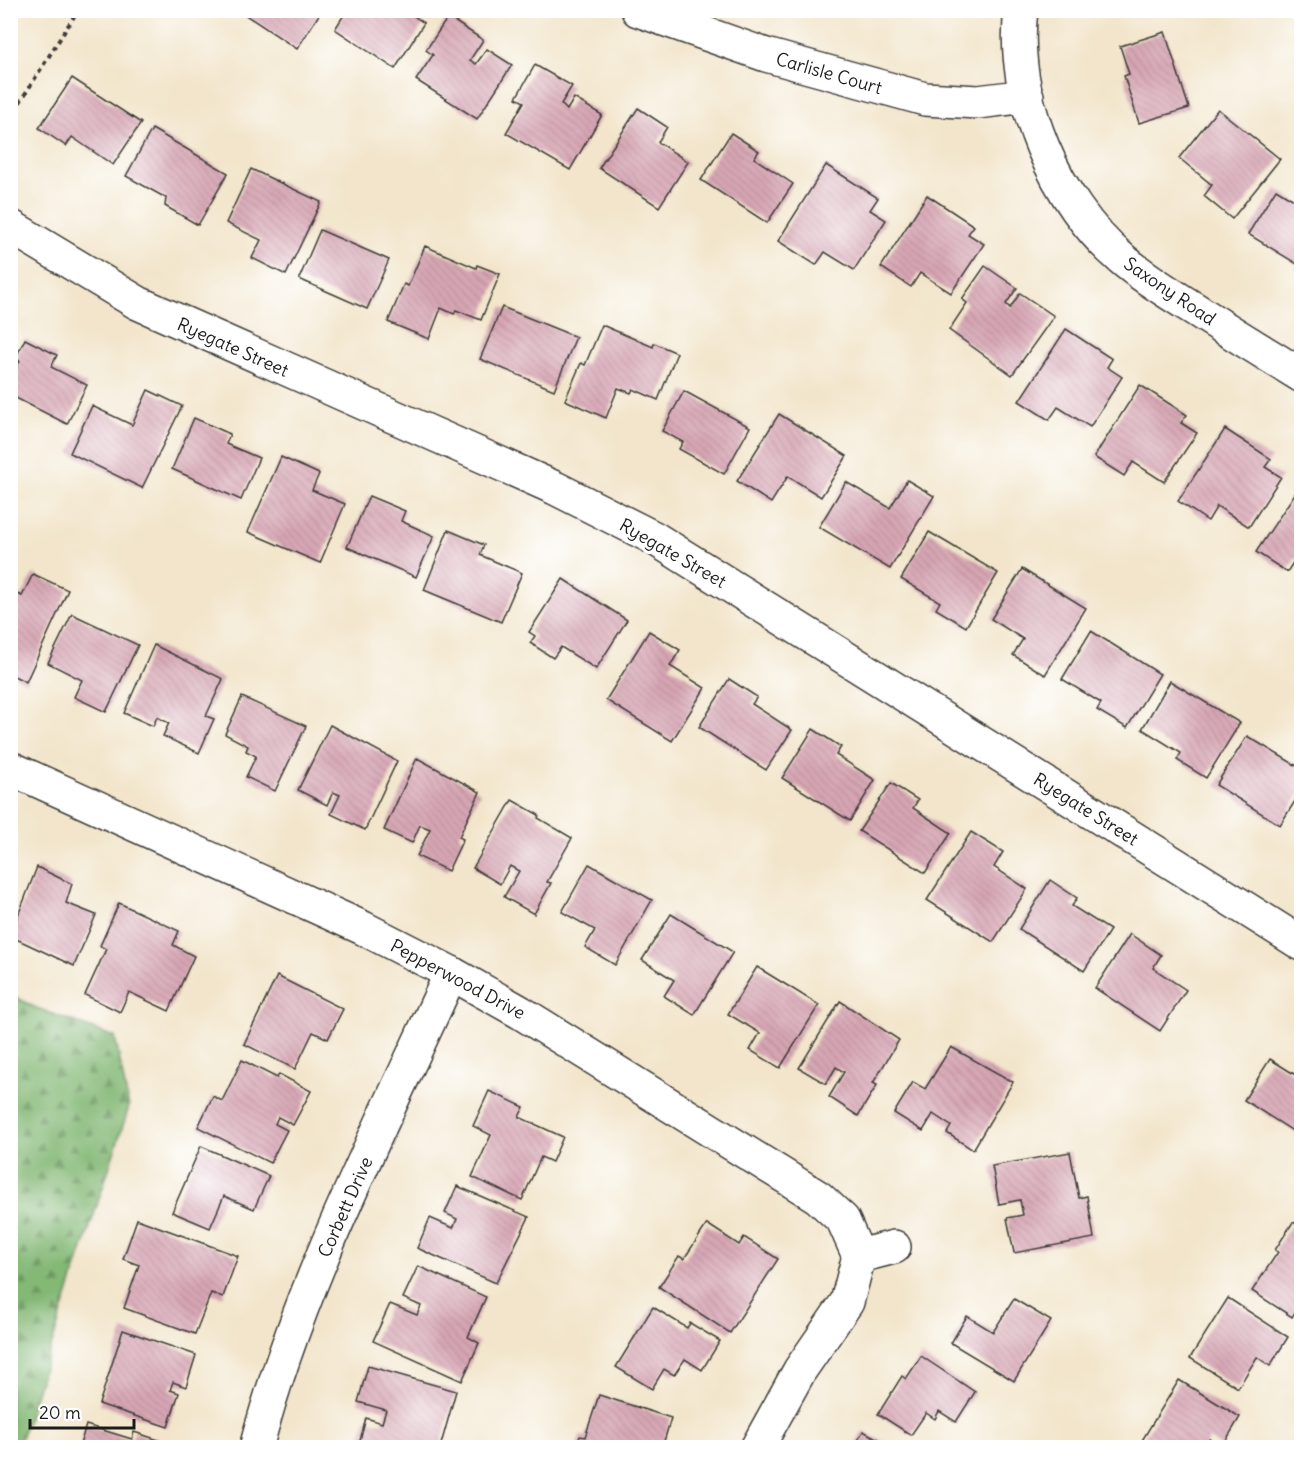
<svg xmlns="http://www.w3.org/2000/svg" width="1312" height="1458" viewBox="0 0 1312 1458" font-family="Delius,sans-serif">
	<defs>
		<pattern id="forest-firs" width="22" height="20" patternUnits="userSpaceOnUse" patternTransform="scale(1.5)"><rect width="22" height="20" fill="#83b874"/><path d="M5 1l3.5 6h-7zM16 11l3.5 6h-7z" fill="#6a955e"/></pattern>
		<pattern id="building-back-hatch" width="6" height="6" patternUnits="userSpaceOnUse" patternTransform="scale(1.5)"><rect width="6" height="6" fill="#d7a6b4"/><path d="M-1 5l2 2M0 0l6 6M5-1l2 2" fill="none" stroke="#b88e9a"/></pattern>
	</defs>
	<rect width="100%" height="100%" fill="#fff"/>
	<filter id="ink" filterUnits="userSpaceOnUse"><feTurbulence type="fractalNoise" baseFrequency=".0167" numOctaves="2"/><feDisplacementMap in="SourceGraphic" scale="12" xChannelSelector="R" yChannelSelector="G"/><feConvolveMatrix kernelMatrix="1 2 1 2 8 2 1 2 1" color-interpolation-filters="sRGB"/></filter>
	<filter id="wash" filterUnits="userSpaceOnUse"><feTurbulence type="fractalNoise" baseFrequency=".008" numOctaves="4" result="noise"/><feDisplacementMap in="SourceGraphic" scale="24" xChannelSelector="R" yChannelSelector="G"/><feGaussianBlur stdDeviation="1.35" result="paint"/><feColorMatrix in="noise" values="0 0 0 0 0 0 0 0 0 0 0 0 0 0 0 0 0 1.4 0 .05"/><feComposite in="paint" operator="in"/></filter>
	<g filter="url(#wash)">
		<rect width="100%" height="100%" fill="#f2e5cb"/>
		<path fill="url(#forest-firs)" stroke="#506a48" stroke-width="1.5" d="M10 994 34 1007 115 1037 129 1107 18 1448 10 1447Z"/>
		<g id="blocks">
			<g fill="url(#building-back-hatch)">
				<path d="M238 10H322L297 49Z"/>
				<path d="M347 10H405L424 23 395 69 335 29Z"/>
				<path d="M448 17 483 40 470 60 476 64 487 49 512 65 477 119 416 80 433 55 426 50Z"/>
				<path d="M1165 32 1189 108 1139 123 1124 76 1129 74 1120 46Z"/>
				<path d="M535 65 572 86 561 104 567 110 574 98 602 115 570 170 506 133 524 102 516 98Z"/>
				<path d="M72 78 141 123 113 165 72 137 66 146 39 128Z"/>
				<path d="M638 108 667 127 658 142 688 162 659 207 599 168Z"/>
				<path d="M1218 109 1280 159 1232 219 1204 196 1212 185 1179 158Z"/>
				<path d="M152 129 228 173 198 225 165 206 166 198 126 176Z"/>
				<path d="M731 133 759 151 754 158 793 184 767 223 701 180Z"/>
				<path d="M826 165 878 198 870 210 886 220 854 270 825 252 816 265 778 241Z"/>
				<path d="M251 169 321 202 286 275 252 258 261 240 226 223Z"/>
				<path d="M1276 189 1302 205V267L1248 234Z"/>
				<path d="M927 195 974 226 968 234 984 244 951 293 920 273 911 287 881 267Z"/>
				<path d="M320 230 389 260 367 309 299 279Z"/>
				<path d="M425 246 476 268 477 265 500 274 481 320 456 310 454 314 441 308 429 339 388 322 404 284 408 286Z"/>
				<path d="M985 266 1017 288 1006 304 1010 308 1020 293 1054 316 1012 375 949 330 967 303 962 299Z"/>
				<path d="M502 307 576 337 554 390 480 359Z"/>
				<path d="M602 325 653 347 654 343 677 353 658 400 633 389 631 393 618 388 606 418 565 400 581 363 585 365Z"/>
				<path d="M1066 329 1112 359 1107 367 1122 377 1090 427 1058 407 1049 420 1019 401Z"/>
				<path d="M25 339 57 355 51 367 87 385 67 424 10 395V380L20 361 15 359Z"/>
				<path d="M1140 385 1187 415 1181 423 1197 433 1164 482 1133 462 1124 476 1094 457Z"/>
				<path d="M148 390 182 406 142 488 70 453 92 406 132 425Z"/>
				<path d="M684 391 750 427 724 474 679 449 683 442 662 431Z"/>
				<path d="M779 414 847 456 821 497 788 476 771 503 737 481Z"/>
				<path d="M194 418 230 434 226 444 259 458 241 500 172 469Z"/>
				<path d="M1225 429 1271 459 1265 467 1281 477 1249 527 1217 506 1208 521 1178 501Z"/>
				<path d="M281 457 319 474 312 490 345 504 320 563 248 532Z"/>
				<path d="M907 480 934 496 890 569 819 527 846 482 890 508Z"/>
				<path d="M1302 483V561L1296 558 1287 572 1256 552Z"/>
				<path d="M369 496 405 511 401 521 434 536 416 577 347 547Z"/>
				<path d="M448 530 484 545 480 555 522 573 501 622 424 590Z"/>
				<path d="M929 532 998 573 966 627 936 609 940 602 901 579Z"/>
				<path d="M1022 569 1086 608 1045 675 1013 655 1023 639 991 619Z"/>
				<path d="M33 574 68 590 26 682 10 674V591L22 596Z"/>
				<path d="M563 579 627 620 596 669 561 647 553 658 530 643 535 636 529 632Z"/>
				<path d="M72 614 138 645 106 712 74 697 82 680 48 663Z"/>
				<path d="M649 631 680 650 670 666 705 688 672 741 606 700Z"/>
				<path d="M1091 631 1160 674 1127 728 1097 710 1101 703 1062 679Z"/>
				<path d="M154 645 223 679 206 716 214 719 199 753 163 736 169 723 157 717 153 726 124 713Z"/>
				<path d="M729 679 757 697 752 704 792 730 766 770 699 727Z"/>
				<path d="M1170 681 1240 723 1206 778 1177 760 1181 753 1142 729Z"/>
				<path d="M242 697 306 726 275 791 246 777 256 756 246 751 248 746 225 734Z"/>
				<path d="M330 725 397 761 365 830 331 814 340 795 333 792 327 805 298 790Z"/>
				<path d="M813 729 841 747 836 755 875 780 850 821 782 778Z"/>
				<path d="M1247 736 1302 769V790L1280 825 1216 785Z"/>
				<path d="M417 758 480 792 459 837 463 839 448 871 417 856 430 829 420 825 412 843 384 830Z"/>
				<path d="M891 783 918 800 913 808 951 833 925 873 859 831Z"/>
				<path d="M512 800 539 815 538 818 572 838 547 882 551 883 534 914 504 897 519 871 510 866 500 884 473 868Z"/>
				<path d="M971 832 1003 852 994 867 1027 889 993 942 927 900Z"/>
				<path d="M589 864 652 900 615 965 585 947 595 930 562 912Z"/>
				<path d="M37 867 72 884 66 903 96 915 74 966 10 936Z"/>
				<path d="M1050 880 1077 898 1072 906 1110 930 1084 971 1019 929Z"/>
				<path d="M119 903 179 931 173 945 194 956 169 1011 129 992 120 1012 85 995 106 949 100 946Z"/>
				<path d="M671 914 733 952 694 1015 664 996 674 980 642 960Z"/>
				<path d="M1130 934 1161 955 1153 968 1186 990 1160 1031 1095 988Z"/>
				<path d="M757 967 819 1005 780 1068 750 1050 760 1033 728 1014Z"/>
				<path d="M277 976 343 1009 328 1039 313 1032 295 1069 244 1044Z"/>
				<path d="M840 1001 899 1040 873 1083 877 1085 858 1116 829 1097 844 1072 836 1067 826 1084 799 1068Z"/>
				<path d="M951 1047 1013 1082 973 1150 947 1133 951 1126 933 1114 923 1131 894 1113 913 1082 925 1089Z"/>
				<path d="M1270 1059 1302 1079V1137L1244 1100Z"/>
				<path d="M242 1060 277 1078 279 1074 311 1091 293 1125 278 1117 275 1124 287 1130 270 1163 198 1127 213 1096 222 1101Z"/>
				<path d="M489 1091 524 1107 519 1117 563 1137 552 1162 541 1157 522 1200 472 1177 491 1135 473 1126Z"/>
				<path d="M201 1146 269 1176 254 1209 224 1196 210 1228 172 1212Z"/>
				<path d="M1070 1152 1079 1198 1087 1196 1094 1238 1014 1253 1007 1218 1023 1215 1020 1200 999 1204 992 1166Z"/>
				<path d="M457 1186 529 1217 496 1283 417 1248 430 1218 453 1228 457 1219 445 1213Z"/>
				<path d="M137 1219 238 1256 223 1297 211 1293 195 1334 124 1308 139 1265 123 1259Z"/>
				<path d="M1293 1222 1302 1227V1302L1292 1317 1252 1291 1278 1252 1275 1250Z"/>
				<path d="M707 1224 739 1245 744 1237 778 1259 730 1333 659 1287 679 1256 684 1259Z"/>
				<path d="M418 1266 486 1297 468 1337 479 1343 462 1381 373 1341 390 1304 417 1315 421 1306 403 1298Z"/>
				<path d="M1228 1298 1288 1337 1270 1366 1257 1357 1238 1388 1190 1358Z"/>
				<path d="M1014 1299 1051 1321 1014 1381 951 1343 967 1316 993 1332Z"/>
				<path d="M653 1307 687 1328 690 1323 720 1341 702 1370 685 1359 674 1375 664 1369 652 1389 616 1367Z"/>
				<path d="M123 1330 196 1355 186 1387 173 1382 170 1390 179 1393 168 1427 99 1404Z"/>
				<path d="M921 1356 975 1392 956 1422 939 1411 935 1419 926 1413 911 1435 878 1414 902 1376 906 1379Z"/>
				<path d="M368 1366 456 1391 440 1448H358L366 1418 382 1423 386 1410 358 1402Z"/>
				<path d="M1179 1380 1240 1417 1222 1447 1209 1439 1204 1448H1150L1141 1442Z"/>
				<path d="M599 1395 671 1418 662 1448 635 1442 633 1448H576L580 1436 585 1437Z"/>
				<path d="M86 1425 132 1439 134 1432 171 1444 170 1448H79Z"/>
				<path d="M863 1431 896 1448H854Z"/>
			</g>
		</g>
	</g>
	<g filter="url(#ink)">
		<use href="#blocks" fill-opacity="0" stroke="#3c3a36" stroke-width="1.5"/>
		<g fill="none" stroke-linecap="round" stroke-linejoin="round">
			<defs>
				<g id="minor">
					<path d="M638 10 766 55 925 99 978 102 1027 96"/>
					<path d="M1021 10C1010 98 1056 203 1122 259 1144 278 1169 293 1193 308 1229 331 1265 353 1302 376"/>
					<path d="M10 226 138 303 555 488 654 538 1302 944"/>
					<path d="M10 768 363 928 451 973 520 1012 818 1197 843 1220 859 1256"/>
					<path d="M256 1448C300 1282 381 1128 451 973"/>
					<path d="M757 1448 800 1370 847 1302 859 1256 894 1247"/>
				</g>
			</defs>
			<use href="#minor" stroke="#3c3a36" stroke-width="36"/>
			<path stroke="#3c3a36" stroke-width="4" stroke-dasharray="4.5 4.5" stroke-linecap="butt" d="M10 118 78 10"/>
			<use href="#minor" stroke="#fff" stroke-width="33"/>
		</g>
	</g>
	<g text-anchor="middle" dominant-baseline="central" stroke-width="6" stroke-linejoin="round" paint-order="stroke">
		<g font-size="18" fill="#1c1c1c" stroke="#fff">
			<text transform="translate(829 73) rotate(16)">Carlisle Court</text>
			<text transform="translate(1170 291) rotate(34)">Saxony Road</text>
			<text transform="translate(233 347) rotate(24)">Ryegate Street</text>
			<text transform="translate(673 553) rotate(30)">Ryegate Street</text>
			<text transform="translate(1086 809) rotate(32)">Ryegate Street</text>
			<text transform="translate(458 979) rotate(28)">Pepperwood Drive</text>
			<text transform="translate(345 1207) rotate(-66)">Corbett Drive</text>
		</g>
	</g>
	<rect width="1312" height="1458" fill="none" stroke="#fff" stroke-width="36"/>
	<path d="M30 1419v9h104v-9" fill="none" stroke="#1c1c1c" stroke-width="3"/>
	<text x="39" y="1419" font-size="18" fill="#1c1c1c" stroke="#ffffff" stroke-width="4.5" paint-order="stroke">20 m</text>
</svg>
